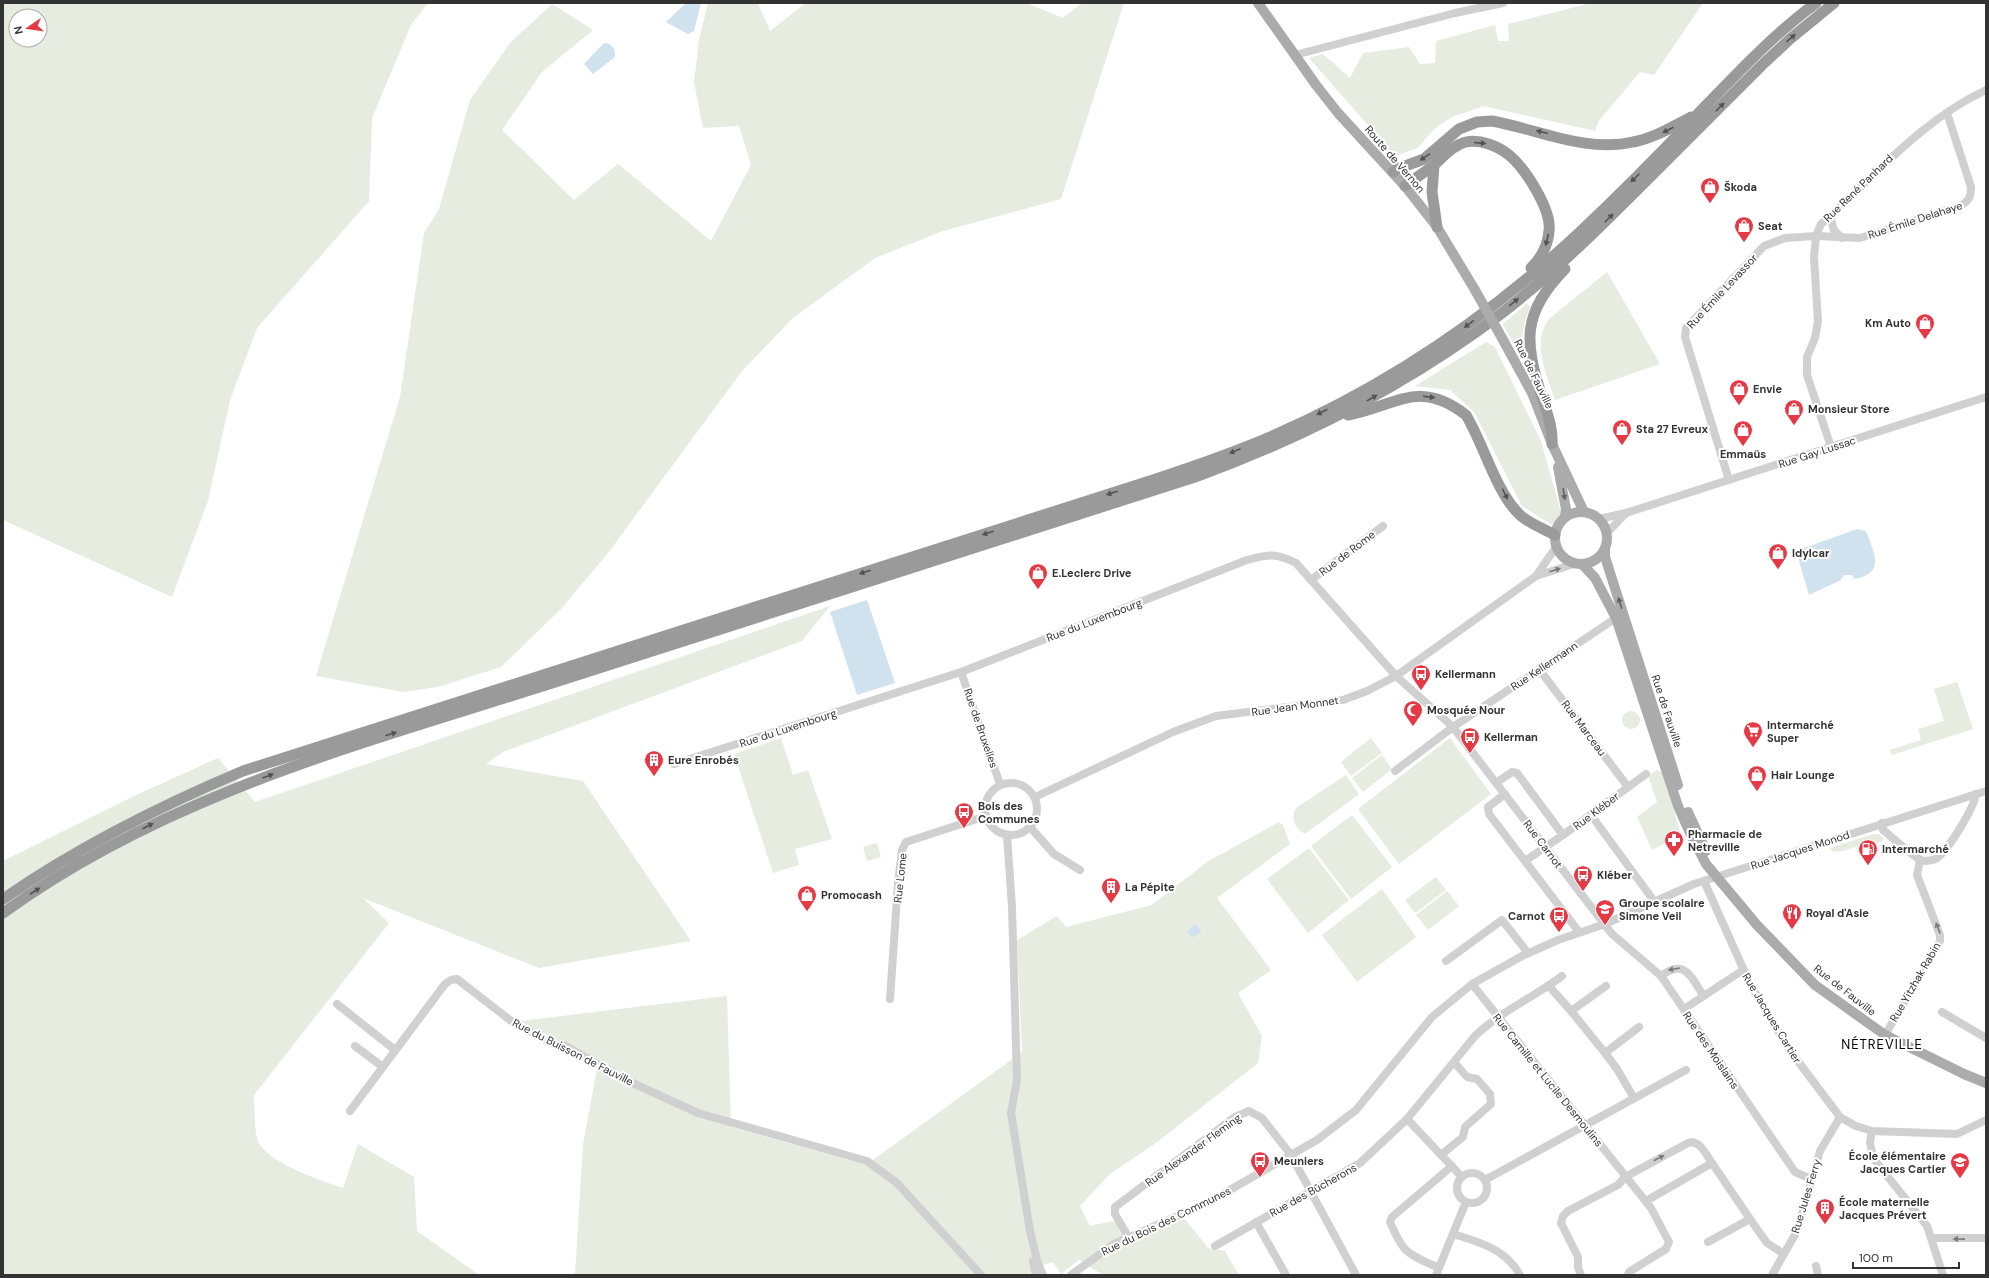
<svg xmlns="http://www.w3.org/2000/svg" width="1989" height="1278" viewBox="0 0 1989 1278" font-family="'DM Sans',sans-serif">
	<rect width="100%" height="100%" fill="#fff"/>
	<g fill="#e6ecdf" fill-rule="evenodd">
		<path d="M3 3H428L411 25 372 118 369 201 257 328 230 400 208 501 172 597 3 520ZM16 16H40V40H16Z"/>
		<path d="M708 3H758L770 31 806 3H1026L1063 18 1082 3H1124L1061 199 943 231 875 258 793 318 742 371 608 553 560 610 501 667 438 687 403 692 316 676 400 397 424 233 439 209 470 100 510 43 552 4 593 30 542 72 502 130 574 200 618 164 711 241 751 165 739 126 703 128 694 82 699 40Z"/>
		<path d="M1591 3H1703L1654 75 1640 72 1598 122 1595 131 1484 106 1452 117 1434 129 1418 148 1395 156 1309 58 1323 54 1350 78 1363 53 1409 47 1420 64 1435 63 1436 41 1495 25 1498 41H1509L1508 24Z"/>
		<path d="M1607 272 1660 364 1555 400C1547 375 1531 343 1549 319Z"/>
		<path d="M1527 303 1530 307 1525 321 1519 355 1503 324Z"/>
		<path d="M1486 342 1495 347 1541 441 1562 516 1552 525 1522 506 1474 412 1450 390 1415 386Z"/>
		<path d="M830 606 802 641 503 752 486 764 583 781 691 941 539 968 363 898 389 923 254 1095C255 1109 254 1125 257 1138 262 1161 322 1181 343 1188L358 1144 414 1177 417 1231 479 1275H3V861L134 796 218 758 255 802Z"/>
		<path d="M1957 682 1973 729 1892 755 1890 750 1921 740 1918 729 1944 721 1934 689Z"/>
		<circle cx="1631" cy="720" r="9"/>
		<path d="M781 738 793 775 808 770 832 839 795 849 799 865 773 873 734 754Z"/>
		<path d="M1371 738 1382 753 1351 776 1341 762Z"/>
		<path d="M1450 738 1491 794 1399 864 1358 809Z"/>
		<path d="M1382 755 1392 769 1363 792 1352 778Z"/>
		<path d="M1657 770 1663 773 1681 835 1652 850 1637 817 1657 802 1648 776Z"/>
		<path d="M1346 775 1359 794 1305 834C1295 828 1290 820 1296 808Z"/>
		<path d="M1352 815 1392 867 1351 899 1311 846Z"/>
		<path d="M1279 822 1283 825 1290 844 1217 898 1271 970 1238 993 1262 1036 1258 1063 1156 1143 1111 1173 1080 1206 1090 1226 1113 1221 1126 1231 1129 1239 1185 1219 1208 1248 1225 1251 1239 1275H1103L1079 1260 1061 1274 1053 1262 1031 1269 1033 1275H575L583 1144 598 1063 520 1021 727 996 731 1127 866 1165 1022 1052 1017 940 1057 916 1066 927 1152 905 1207 862Z"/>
		<path d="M1873 834H1878L1884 838 1882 842C1874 844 1867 844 1860 846 1850 847 1842 854 1832 851L1830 848Z"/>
		<path d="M877 843 881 857 867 861 863 847Z"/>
		<path d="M1309 848 1349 900 1308 933 1267 879Z"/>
		<path d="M1436 877 1446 890 1415 913 1405 900Z"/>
		<path d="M1382 889 1416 937 1357 982 1322 935Z"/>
		<path d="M1447 891 1459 906 1428 930 1416 915Z"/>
	</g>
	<g fill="#cfe2ee">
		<path d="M686 3H701L694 31 688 34 666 22Z"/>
		<path d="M604 43C612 43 616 50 615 57L593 74 584 64Z"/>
		<path d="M1857 529 1866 531C1874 553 1886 573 1855 579L1852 575H1844L1841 580 1809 595 1796 551Z"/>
		<path d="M867 600 895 683 857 695 830 612Z"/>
		<path d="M1196 924 1201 931 1192 938 1187 931Z"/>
	</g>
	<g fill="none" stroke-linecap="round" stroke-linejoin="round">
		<g stroke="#d0d0d0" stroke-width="8">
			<path d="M1295 55 1455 13 1503 3"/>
			<path d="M1830 216 1834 230 1842 238"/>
			<path d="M1831 447 1807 375V357L1815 338 1818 321 1814 257 1816 236 1821 224C1874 177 1920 121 1986 90"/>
			<path d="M1729 480 1685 337 1686 328 1764 246 1785 238 1816 236 1860 238 1960 206C1969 201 1971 197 1971 187L1947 113"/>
			<path d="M1599 519 1626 513 1986 397"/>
			<path d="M1607 533 1626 513"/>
			<path d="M1536 576 1556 547"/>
			<path d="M1311 580 1383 526"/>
			<path d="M1539 669 1628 787"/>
			<path d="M961 672 1000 784"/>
			<path d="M674 764 961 672 1247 560C1268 554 1277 553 1296 563L1396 676 1453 727 1612 934 1661 976 1795 1172 1811 1179"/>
			<path d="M1395 771 1453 727 1616 618"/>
			<path d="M1496 783 1512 772 1517 773 1563 835"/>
			<circle cx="1011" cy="809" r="26"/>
			<path d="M1505 794 1488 807 1489 814 1579 932"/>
			<path d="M1035 797 1173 732 1216 716 1343 700 1367 691 1396 676 1536 576 1574 564"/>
			<path d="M1591 815 1654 901"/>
			<path d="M1882 823 1883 830C1891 836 1915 859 1923 861 1928 861 1933 861 1937 858 1949 849 1974 808 1976 794"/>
			<path d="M1030 827 1054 854 1080 870"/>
			<path d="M1007 835 1012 907 1017 1080 1011 1113 1030 1231 1038 1264 1043 1275"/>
			<path d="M1525 861 1563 835 1646 774"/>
			<path d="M1704 881 1750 984 1788 1048 1840 1117 1856 1126 1872 1131 1957 1134 1986 1120"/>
			<path d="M1446 961 1502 920 1528 953"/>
			<path d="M1661 976C1685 958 1691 977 1703 995"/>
			<path d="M1472 984 1651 1208 1669 1242 1666 1249 1629 1272 1628 1275"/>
			<path d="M1549 986 1571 1011 1606 986"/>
			<path d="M890 999 898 883 902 850 906 842 986 816"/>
			<path d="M337 1004 395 1050"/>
			<path d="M1684 1009 1743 970"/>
			<path d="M1571 1011 1605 1053 1639 1027"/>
			<path d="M1942 1012 1986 1038"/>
			<path d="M1885 1035 1940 941V935L1917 875 1920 860"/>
			<path d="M355 1046 383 1067"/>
			<path d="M1605 1053 1617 1069 1634 1098"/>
			<path d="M350 1111 445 984 451 980 457 979 510 1020 535 1034 551 1043 564 1045 626 1080 698 1113 867 1161 897 1183 981 1275"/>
			<path d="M1407 1119 1462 1177"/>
			<path d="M1872 1131 1870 1142 1873 1158 1927 1226 1943 1275"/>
			<path d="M1441 1155 1463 1137 1465 1127 1491 1104 1490 1094 1477 1079 1467 1077 1454 1062"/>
			<circle cx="1472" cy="1188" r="15"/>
			<path d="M1485 1180 1686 1070"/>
			<path d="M1750 1219 1767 1243 1784 1254"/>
			<path d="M1256 1222 1286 1275"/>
			<path d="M1453 1234C1479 1242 1506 1249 1520 1275"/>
			<path d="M1129 1238 1115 1214V1207L1235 1117 1249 1111 1262 1118 1291 1155 1356 1275"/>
			<path d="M1932 1238H1986"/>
			<path d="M1708 1242 1750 1219 1712 1163"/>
			<path d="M1215 1246 1360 1163 1407 1119 1475 1036C1501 1011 1533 998 1562 976"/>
			<path d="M1033 1261 1036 1275"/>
			<path d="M1816 1266 1818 1275"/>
			<path d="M1439 1268C1408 1254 1404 1255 1390 1222L1392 1217 1452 1166"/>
			<path d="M1071 1275 1114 1244 1207 1203 1317 1140 1356 1110 1432 1017 1472 984 1522 956 1558 940 1605 924 1694 884 1986 791"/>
			<path d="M1436 1275 1466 1202"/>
			<path d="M1581 1275 1578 1268V1257L1561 1223 1563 1216 1568 1211 1618 1185 1625 1177 1688 1143C1700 1139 1706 1155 1712 1163L1646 1201"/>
			<path d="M1772 1275 1797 1231 1820 1151 1840 1117"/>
		</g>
		<g stroke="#ababab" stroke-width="10">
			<path d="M1258 3 1316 85 1338 113 1405 186 1437 227 1475 290"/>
			<path d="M1502 338 1532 393 1552 444 1584 512"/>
			<path d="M1558 467 1566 509 1565 517"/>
			<circle cx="1581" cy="538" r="26"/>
			<path d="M1605 549V557L1678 785"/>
			<path d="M1583 565 1595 578 1616 618 1678 806 1690 833 1706 864 1757 925 1815 985 1885 1035 1964 1074 1986 1083"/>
			<path d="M1688 812 1706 851"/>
		</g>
		<g stroke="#9a9a9a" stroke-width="11">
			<path d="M1434 165 1432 192 1437 227"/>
			<path d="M1393 172 1397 169 1424 159 1459 129 1477 122 1492 121C1537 129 1586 153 1633 142 1654 138 1672 127 1691 117"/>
			<path d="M1405 186C1414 179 1425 172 1434 165 1444 156 1453 145 1466 142 1480 139 1498 146 1509 155 1525 168 1552 210 1549 231 1548 245 1541 258 1531 268"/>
			<path d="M1348 415C1396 406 1419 378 1466 415 1483 443 1496 491 1518 513 1527 523 1543 528 1555 535"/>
			<path d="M1552 444C1553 427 1547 413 1542 397 1524 341 1522 313 1565 269"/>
			<path d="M3 899C78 847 160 806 243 771L1153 480C1192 467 1231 454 1270 437 1384 388 1489 317 1580 232 1618 196 1656 158 1692 120 1731 80 1770 37 1816 3"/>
			<path d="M3 913C165 795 360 744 549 684 764 615 980 548 1195 477 1305 437 1408 384 1502 313 1554 273 1600 227 1646 181 1685 142 1724 103 1762 65L1790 39 1834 3"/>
		</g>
		<path stroke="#ababab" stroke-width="10" d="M1475 290 1502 338"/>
	</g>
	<defs><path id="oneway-solid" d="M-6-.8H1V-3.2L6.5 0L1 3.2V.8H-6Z"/></defs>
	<g fill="#525252">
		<use href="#oneway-solid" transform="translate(1791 38) rotate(-41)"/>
		<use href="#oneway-solid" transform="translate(1720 107) rotate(-45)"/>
		<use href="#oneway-solid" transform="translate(1668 130) rotate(152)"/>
		<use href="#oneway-solid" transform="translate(1542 132) rotate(-165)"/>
		<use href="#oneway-solid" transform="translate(1480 143) rotate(5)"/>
		<use href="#oneway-solid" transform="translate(1425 157) rotate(146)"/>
		<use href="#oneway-solid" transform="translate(1635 178) rotate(135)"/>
		<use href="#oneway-solid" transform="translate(1609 218) rotate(-45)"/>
		<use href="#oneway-solid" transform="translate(1547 240) rotate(104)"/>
		<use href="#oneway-solid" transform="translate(1514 302) rotate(-39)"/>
		<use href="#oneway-solid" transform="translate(1469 324) rotate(142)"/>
		<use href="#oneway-solid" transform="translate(1429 397) rotate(7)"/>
		<use href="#oneway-solid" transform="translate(1372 398) rotate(-29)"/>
		<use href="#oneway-solid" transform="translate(1322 412) rotate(153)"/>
		<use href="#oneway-solid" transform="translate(1235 451) rotate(158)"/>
		<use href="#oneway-solid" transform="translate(1112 493) rotate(162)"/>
		<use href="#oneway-solid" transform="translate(1505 494) rotate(63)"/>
		<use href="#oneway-solid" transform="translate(988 533) rotate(162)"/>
		<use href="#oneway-solid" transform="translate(865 572) rotate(162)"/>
		<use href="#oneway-solid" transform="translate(391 734) rotate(-18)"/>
		<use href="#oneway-solid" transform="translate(268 776) rotate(-20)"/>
		<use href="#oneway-solid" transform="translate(148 826) rotate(-27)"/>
		<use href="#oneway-solid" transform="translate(35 891) rotate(-33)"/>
	</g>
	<g fill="#636363">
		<use href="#oneway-solid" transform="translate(1564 494) rotate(81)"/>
		<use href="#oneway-solid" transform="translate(1620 603) rotate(-107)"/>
	</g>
	<g fill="#7a7a7a">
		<use href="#oneway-solid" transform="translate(1555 570) rotate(-18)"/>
		<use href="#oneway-solid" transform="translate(1938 928) rotate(-111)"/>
		<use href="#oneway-solid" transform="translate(1674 969) rotate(170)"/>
		<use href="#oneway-solid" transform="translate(1659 1158) rotate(-28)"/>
		<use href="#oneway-solid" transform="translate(1959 1239) rotate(-179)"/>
	</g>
	<defs>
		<symbol id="shop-pin" viewBox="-11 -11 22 30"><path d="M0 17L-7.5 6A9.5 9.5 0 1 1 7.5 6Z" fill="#e63946" stroke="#fff"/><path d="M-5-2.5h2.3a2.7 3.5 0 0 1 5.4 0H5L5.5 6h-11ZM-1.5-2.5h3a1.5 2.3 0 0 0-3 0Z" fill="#fff"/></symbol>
		<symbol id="bus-pin" viewBox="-11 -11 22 30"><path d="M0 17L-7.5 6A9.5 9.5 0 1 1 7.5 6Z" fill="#e63946" stroke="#fff"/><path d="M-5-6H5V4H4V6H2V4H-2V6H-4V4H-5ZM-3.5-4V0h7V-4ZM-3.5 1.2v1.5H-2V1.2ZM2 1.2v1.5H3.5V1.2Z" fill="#fff"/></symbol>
		<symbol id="mosque-pin" viewBox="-11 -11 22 30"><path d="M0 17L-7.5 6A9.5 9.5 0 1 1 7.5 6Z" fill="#e63946" stroke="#fff"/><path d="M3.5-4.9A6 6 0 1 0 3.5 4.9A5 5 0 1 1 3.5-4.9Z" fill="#fff"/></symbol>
		<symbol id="supermarket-pin" viewBox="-11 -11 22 30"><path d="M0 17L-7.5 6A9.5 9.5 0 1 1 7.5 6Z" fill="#e63946" stroke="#fff"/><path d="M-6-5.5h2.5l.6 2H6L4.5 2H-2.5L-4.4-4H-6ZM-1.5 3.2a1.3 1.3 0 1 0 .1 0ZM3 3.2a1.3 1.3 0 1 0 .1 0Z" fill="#fff"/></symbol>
		<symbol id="building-pin" viewBox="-11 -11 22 30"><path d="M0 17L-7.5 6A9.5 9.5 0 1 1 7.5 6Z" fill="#e63946" stroke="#fff"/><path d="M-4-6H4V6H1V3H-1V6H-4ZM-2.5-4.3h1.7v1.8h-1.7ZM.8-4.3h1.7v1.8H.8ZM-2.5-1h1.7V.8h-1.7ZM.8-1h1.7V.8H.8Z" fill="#fff"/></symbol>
		<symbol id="pharmacy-pin" viewBox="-11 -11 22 30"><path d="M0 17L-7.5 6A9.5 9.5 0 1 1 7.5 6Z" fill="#e63946" stroke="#fff"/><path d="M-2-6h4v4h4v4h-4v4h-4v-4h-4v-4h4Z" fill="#fff"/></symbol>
		<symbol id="fuel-pin" viewBox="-11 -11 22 30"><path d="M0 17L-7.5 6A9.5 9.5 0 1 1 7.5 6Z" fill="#e63946" stroke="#fff"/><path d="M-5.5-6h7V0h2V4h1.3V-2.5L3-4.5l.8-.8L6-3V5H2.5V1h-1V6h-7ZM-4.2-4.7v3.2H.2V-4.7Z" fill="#fff"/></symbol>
		<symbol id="school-pin" viewBox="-11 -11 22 30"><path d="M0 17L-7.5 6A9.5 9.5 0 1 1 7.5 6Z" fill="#e63946" stroke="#fff"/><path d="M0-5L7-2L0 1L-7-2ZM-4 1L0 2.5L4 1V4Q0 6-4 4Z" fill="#fff"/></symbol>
		<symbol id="restaurant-pin" viewBox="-11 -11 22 30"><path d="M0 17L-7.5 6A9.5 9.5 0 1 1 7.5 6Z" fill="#e63946" stroke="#fff"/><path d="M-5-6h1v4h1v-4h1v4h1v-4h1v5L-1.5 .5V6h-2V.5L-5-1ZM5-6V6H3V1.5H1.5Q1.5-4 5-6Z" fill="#fff"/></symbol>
	</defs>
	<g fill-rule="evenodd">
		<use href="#shop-pin" x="1699" y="176" width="22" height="30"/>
		<use href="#shop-pin" x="1733" y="215" width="22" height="30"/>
		<use href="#shop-pin" x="1914" y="312" width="22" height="30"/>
		<use href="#shop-pin" x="1728" y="378" width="22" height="30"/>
		<use href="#shop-pin" x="1783" y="398" width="22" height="30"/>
		<use href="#shop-pin" x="1611" y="418" width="22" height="30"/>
		<use href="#shop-pin" x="1732" y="419" width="22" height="30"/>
		<use href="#shop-pin" x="1767" y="542" width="22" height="30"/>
		<use href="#shop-pin" x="1027" y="562" width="22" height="30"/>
		<use href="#bus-pin" x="1410" y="663" width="22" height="30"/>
		<use href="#mosque-pin" x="1402" y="699" width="22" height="30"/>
		<use href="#supermarket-pin" x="1742" y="720" width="22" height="30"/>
		<use href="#bus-pin" x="1459" y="726" width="22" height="30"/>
		<use href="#building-pin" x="643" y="749" width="22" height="30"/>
		<use href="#shop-pin" x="1746" y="764" width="22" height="30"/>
		<use href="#bus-pin" x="953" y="801" width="22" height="30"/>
		<use href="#pharmacy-pin" x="1663" y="829" width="22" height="30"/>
		<use href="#fuel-pin" x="1857" y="838" width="22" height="30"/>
		<use href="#bus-pin" x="1572" y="864" width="22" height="30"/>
		<use href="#building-pin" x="1100" y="876" width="22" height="30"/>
		<use href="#shop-pin" x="796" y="884" width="22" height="30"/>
		<use href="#school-pin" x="1594" y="898" width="22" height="30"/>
		<use href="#restaurant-pin" x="1781" y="902" width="22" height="30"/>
		<use href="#bus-pin" x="1548" y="905" width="22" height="30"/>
		<use href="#bus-pin" x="1249" y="1150" width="22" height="30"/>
		<use href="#school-pin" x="1949" y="1151" width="22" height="30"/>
		<use href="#building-pin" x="1814" y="1197" width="22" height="30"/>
	</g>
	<g text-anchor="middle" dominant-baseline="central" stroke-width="4" stroke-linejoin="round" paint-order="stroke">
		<g font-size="11" fill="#333" stroke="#fff">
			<text transform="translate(1395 159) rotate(49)">Route de Vernon</text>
			<text transform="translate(1858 188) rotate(-44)">Rue René Panhard</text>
			<text transform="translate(1915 220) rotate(-18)">Rue Émile Delahaye</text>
			<text transform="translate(1722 291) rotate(-47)">Rue Émile Levassor</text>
			<text transform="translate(1534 374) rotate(64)">Rue de Fauville</text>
			<text transform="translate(1817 452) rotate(-18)">Rue Gay Lussac</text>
			<text transform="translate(1347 553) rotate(-37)">Rue de Rome</text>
			<text transform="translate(1094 620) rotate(-21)">Rue du Luxembourg</text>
			<text transform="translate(1544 666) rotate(-34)">Rue Kellermann</text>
			<text transform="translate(1295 706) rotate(-8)">Rue Jean Monnet</text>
			<text transform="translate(1667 711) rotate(72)">Rue de Fauville</text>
			<text transform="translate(788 728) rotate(-18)">Rue du Luxembourg</text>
			<text transform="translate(981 728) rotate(71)">Rue de Bruxelles</text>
			<text transform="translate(1584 728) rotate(53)">Rue Marceau</text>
			<text transform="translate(1596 811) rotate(-37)">Rue Kléber</text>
			<text transform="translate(1543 844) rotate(53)">Rue Carnot</text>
			<text transform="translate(1800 850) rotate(-18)">Rue Jacques Monod</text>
			<text transform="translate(900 878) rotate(-84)">Rue Lome</text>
			<text transform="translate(1915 982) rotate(-60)">Rue Yitzhak Rabin</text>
			<text transform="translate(1845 990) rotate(38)">Rue de Fauville</text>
			<text transform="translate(1772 1018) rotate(59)">Rue Jacques Cartier</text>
			<text transform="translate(1711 1050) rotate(56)">Rue des Moislains</text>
			<text transform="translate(573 1052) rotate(27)">Rue du Buisson de Fauville</text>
			<text transform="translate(1548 1080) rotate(51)">Rue Camille et Lucile Desmoulins</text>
			<text transform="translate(1193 1150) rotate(-36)">Rue Alexander Fleming</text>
			<text transform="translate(1313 1190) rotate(-29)">Rue des Bûcherons</text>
			<text transform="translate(1806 1196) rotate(-73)">Rue Jules Ferry</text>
			<text transform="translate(1166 1221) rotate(-26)">Rue du Bois des Communes</text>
		</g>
		<g font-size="11" font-weight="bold" fill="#333" stroke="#fff" text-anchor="start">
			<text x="1724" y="187">Škoda</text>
			<text x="1758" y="226">Seat</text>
			<text x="1911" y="323" text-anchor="end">Km Auto</text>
			<text x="1753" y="389">Envie</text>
			<text x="1808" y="409">Monsieur Store</text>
			<text x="1636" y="429">Sta 27 Evreux</text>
			<text x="1743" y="454" text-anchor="middle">Emmaüs</text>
			<text x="1792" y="553">Idylcar</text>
			<text x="1052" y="573">E.Leclerc Drive</text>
			<text x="1435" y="674">Kellermann</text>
			<text x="1427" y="710">Mosquée Nour</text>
			<text x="1767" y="725">Intermarché<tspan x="1767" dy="13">Super</tspan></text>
			<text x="1484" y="737">Kellerman</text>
			<text x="668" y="760">Eure Enrobés</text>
			<text x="1771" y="775">Hair Lounge</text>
			<text x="978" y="806">Bois des<tspan x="978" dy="13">Communes</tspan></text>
			<text x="1688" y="834">Pharmacie de<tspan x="1688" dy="13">Netreville</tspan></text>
			<text x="1882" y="849">Intermarché</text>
			<text x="1597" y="875">Kléber</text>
			<text x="1125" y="887">La Pépite</text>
			<text x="821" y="895">Promocash</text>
			<text x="1619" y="903">Groupe scolaire<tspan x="1619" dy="13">Simone Veil</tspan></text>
			<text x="1806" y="913">Royal d'Asie</text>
			<text x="1545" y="916" text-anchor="end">Carnot</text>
			<text x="1946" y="1156" text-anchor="end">École élémentaire<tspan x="1946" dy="13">Jacques Cartier</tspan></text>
			<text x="1274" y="1161">Meuniers</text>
			<text x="1839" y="1202">École maternelle<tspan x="1839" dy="13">Jacques Prévert</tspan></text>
		</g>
		<g font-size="13" letter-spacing="1" fill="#000" stroke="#fff">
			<text x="1882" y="1044">NÉTREVILLE</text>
		</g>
	</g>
	<rect width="1989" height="1278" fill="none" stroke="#333333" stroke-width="8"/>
	<g transform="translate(28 28) rotate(257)"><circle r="19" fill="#ffffff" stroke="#adadad"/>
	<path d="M0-3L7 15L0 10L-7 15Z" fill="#e63946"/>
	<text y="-6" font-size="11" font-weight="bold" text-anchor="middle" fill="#333333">N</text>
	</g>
	<path d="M1853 1262v6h106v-6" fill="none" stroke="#333333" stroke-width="2"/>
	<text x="1859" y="1262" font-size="12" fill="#333333" stroke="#ffffff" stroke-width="3" paint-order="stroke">100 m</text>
</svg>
